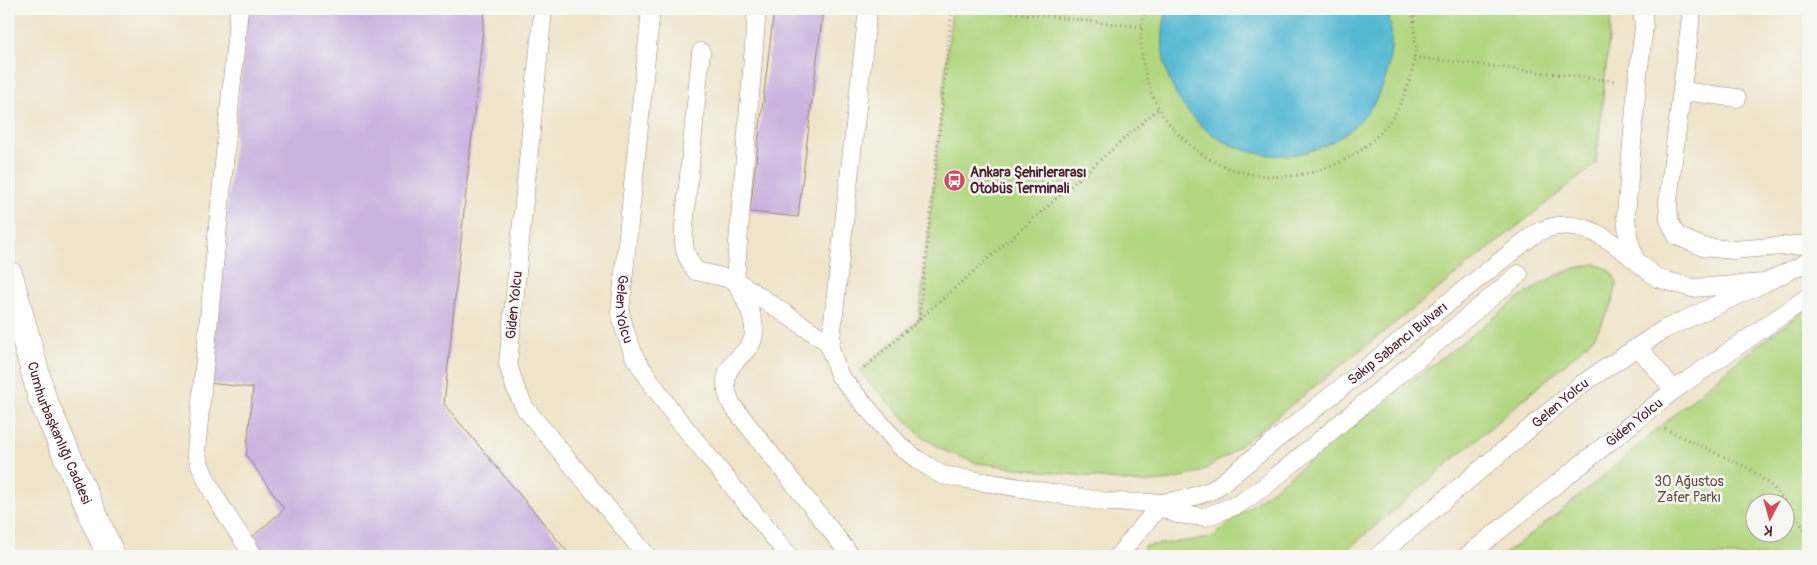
<svg xmlns="http://www.w3.org/2000/svg" width="1817" height="565" viewBox="0 0 1817 565" font-family="Pangolin,sans-serif">
	<rect width="100%" height="100%" fill="#f6f6f2"/>
	<filter id="ink" filterUnits="userSpaceOnUse"><feTurbulence type="fractalNoise" baseFrequency=".02" numOctaves="2"/><feDisplacementMap in="SourceGraphic" scale="10" xChannelSelector="R" yChannelSelector="G"/><feConvolveMatrix kernelMatrix="1 2 1 2 8 2 1 2 1" color-interpolation-filters="sRGB"/></filter>
	<filter id="wash" filterUnits="userSpaceOnUse"><feTurbulence type="fractalNoise" baseFrequency=".0096" numOctaves="4" result="noise"/><feDisplacementMap in="SourceGraphic" scale="20" xChannelSelector="R" yChannelSelector="G"/><feGaussianBlur stdDeviation="1.12" result="paint"/><feColorMatrix in="noise" values="0 0 0 0 0 0 0 0 0 0 0 0 0 0 0 0 0 1.4 0 .05"/><feComposite in="paint" operator="in"/></filter>
	<g filter="url(#wash)">
		<rect width="100%" height="100%" fill="#efe4c9"/>
		<g fill="#b2d781" stroke="#7e7b56" fill-rule="evenodd">
			<path d="M952 9H1612L1596 164 1228 455 1200 472 1172 480 1142 483 977 463 947 452 922 437 859 372 919 319Z"/>
			<path d="M1596 264 1611 271 1617 283 1611 307 1594 337 1566 363 1340 556H1143L1144 546 1210 538 1515 301C1542 283 1563 268 1596 264Z"/>
			<path d="M1808 308V556H1502C1536 530 1571 504 1603 476 1671 418 1735 359 1808 308ZM1754 502H1784V532H1754Z"/>
		</g>
		<path fill="#54b9d3" stroke="#4f6c7f" d="M1167 9H1387C1394 34 1392 58 1384 83 1377 101 1365 117 1351 129 1264 200 1137 117 1167 9Z"/>
		<g id="blocks">
			<g fill="#c9b3df">
				<path d="M248 9H485L444 404 571 556H264L250 539 284 509 246 455 253 388 209 383Z"/>
				<path d="M774 9H823L798 217 750 212Z"/>
			</g>
		</g>
	</g>
	<g filter="url(#ink)">
		<use href="#blocks" fill-opacity="0" stroke="#9c827a" stroke-width="1"/>
		<g fill="none" stroke-linecap="round" stroke-linejoin="round">
			<defs>
				<g id="lane">
					<path d="M239 9 196 452C207 491 232 523 254 556"/>
					<path d="M543 9 508 364 515 387 525 408 647 556"/>
					<path id="s1" d="M651 9 620 312 625 331 635 358 669 408 789 556"/>
					<path d="M757 9 735 280C743 296 754 313 754 331 755 359 710 359 732 405L851 556"/>
					<path id="s2" d="M868 9 830 348 839 375 900 446 918 460 942 475 1106 502 1162 503 1189 498 1213 490 1533 235C1572 212 1605 235 1635 260"/>
					<path d="M1642 9 1644 27 1637 84 1626 215 1628 236 1635 260 1657 278 1692 288 1764 283 1808 262"/>
					<path d="M1692 9 1668 201 1669 220 1677 236 1703 247 1733 250 1808 244"/>
					<path d="M701 52 684 227C683 246 684 255 696 271L735 280 829 343"/>
					<path d="M1682 91 1737 98"/>
					<path d="M1638 347 1674 390"/>
					<path d="M1159 506 1177 514 1205 517 1239 504 1264 487 1519 274"/>
					<path d="M1118 556 1162 503"/>
					<path id="s3" d="M1378 556 1582 384 1663 330 1764 283"/>
					<path id="s4" d="M1467 556 1674 390 1808 297"/>
				</g>
				<g id="secondary">
					<path id="s5" d="M9 276 42 398 111 556"/>
				</g>
			</defs>
			<use href="#lane" stroke="#9c827a" stroke-width="19"/>
			<use href="#secondary" stroke="#9c827a" stroke-width="29"/>
			<g stroke="#9c827a" stroke-width="3" stroke-dasharray="1 4" stroke-linecap="butt">
				<path d="M982 9 1142 27"/>
				<path d="M1145 9C1137 40 1142 72 1155 101 1166 124 1185 143 1206 157 1273 198 1371 172 1403 98 1416 69 1418 39 1412 9"/>
				<path d="M1414 57 1614 81"/>
				<path d="M919 319 952 9"/>
				<path d="M864 368 1159 108"/>
				<path d="M1665 429 1750 469 1773 487 1798 519 1808 535"/>
			</g>
			<use href="#lane" stroke="#fff" stroke-width="18"/>
			<use href="#secondary" stroke="#fff" stroke-width="28"/>
		</g>
	</g>
	<defs>
		<symbol id="bus-disc" viewBox="-11 -11 22 22"><circle r="9.5" fill="#d1495b" stroke="#f6f6f2"/><path d="M-5-6H5V4H4V6H2V4H-2V6H-4V4H-5ZM-3.5-4V0h7V-4ZM-3.5 1.2v1.5H-2V1.2ZM2 1.2v1.5H3.5V1.2Z" fill="#fff"/></symbol>
	</defs>
	<g fill-rule="evenodd">
		<use href="#bus-disc" x="942" y="168" width="25" height="25"/>
	</g>
	<g text-anchor="middle" dominant-baseline="central" stroke-width="5" stroke-linejoin="round" paint-order="stroke">
		<g font-size="14" font-weight="bold" fill="#4a1f2b" stroke="#f6f6f2" text-anchor="start">
			<text x="970" y="172">Ankara Şehirlerarası<tspan x="970" dy="16">Otobüs Terminali</tspan></text>
		</g>
		<g font-size="14" fill="#4a1f2b" stroke="#f6f6f2">
			<text transform="translate(514 305) rotate(-84)">Giden Yolcu</text>
			<text stroke="none"><textPath href="#s1" startOffset="302">Gelen Yolcu</textPath></text>
			<text stroke="none"><textPath href="#s2" startOffset="1025">Sakıp Sabancı Bulvarı</textPath></text>
			<text stroke="none"><textPath href="#s3" startOffset="238">Gelen Yolcu</textPath></text>
			<text stroke="none"><textPath href="#s4" startOffset="214">Giden Yolcu</textPath></text>
			<text stroke="none"><textPath href="#s5" startOffset="165">Cumhurbaşkanlığı Caddesi</textPath></text>
		</g>
		<g font-size="14" fill="#644d40" stroke="#f6f6f2">
			<text x="1689" y="481">30 Ağustos<tspan x="1689" dy="16">Zafer Parkı</tspan></text>
		</g>
	</g>
	<rect width="1817" height="565" fill="none" stroke="#f6f6f2" stroke-width="30"/>
	<g transform="translate(1770 518) rotate(186)"><circle r="24" fill="#f6f6f2" stroke="#b1a0a2"/>
	<path d="M0-4L9 19L0 12L-9 19Z" fill="#d1495b"/>
	<text y="-8" font-size="14" font-weight="bold" text-anchor="middle" fill="#4a1f2b">K</text>
	</g>
</svg>
